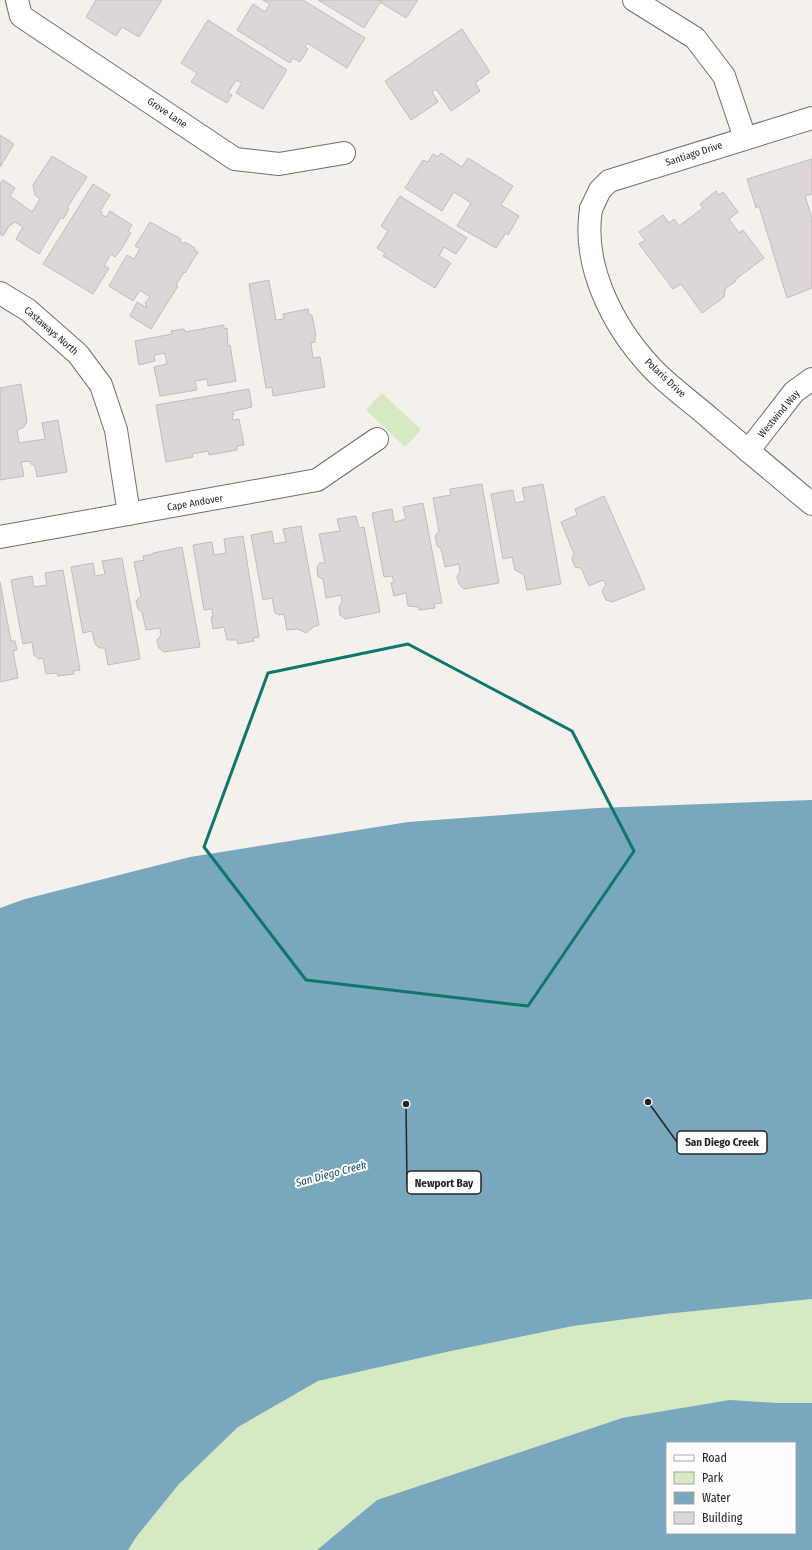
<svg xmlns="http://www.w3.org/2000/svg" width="812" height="1550" viewBox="0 0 812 1550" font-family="'Fira Sans Condensed',sans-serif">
	<rect width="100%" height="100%" fill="#f4f0eb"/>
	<g fill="#d5e9c2">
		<path d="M382 393 421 430 405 447 366 410Z"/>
		<path d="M812 1299V1403H776L622 1418 377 1500 317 1550H128L137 1536 179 1484 238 1427 318 1381 451 1351 573 1326 665 1314Z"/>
	</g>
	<g fill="#79a7bd" fill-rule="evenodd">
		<path d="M812 800V1299L665 1314 573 1326 451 1351 318 1381 238 1427 179 1484 137 1536 128 1550H0V908L25 899 190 857 408 822 597 808Z"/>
		<path d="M730 1400 776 1403H812V1550H317L377 1500 622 1418ZM667 1443H795V1533H667Z"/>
	</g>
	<g fill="#ddd6d8" stroke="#c2bbbd">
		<path d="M96 0H162L139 37 122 27 116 36 86 17Z"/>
		<path d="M263 0H303L365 38 347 68 307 43 305 47 308 49 300 62 293 58 290 63 237 30 253 4 265 12 270 4Z"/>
		<path d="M318 0H379L381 1 364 28Z"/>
		<path d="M382 0H418L406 18 380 2Z"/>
		<path d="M208 20 287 70 263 109 236 93 242 83 236 80 228 93 232 95 227 103 191 82 197 73 181 63Z"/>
		<path d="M462 29 490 72 475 83 480 91 451 111 436 89 432 92 438 102 411 120 385 81Z"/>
		<path d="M0 135 14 144 0 167Z"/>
		<path d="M441 153 462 167 468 158 513 186 501 205 519 216 508 235 506 233 496 248 457 226 471 203 454 192 442 211 405 188 423 160 428 162 433 154 438 157Z"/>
		<path d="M52 156 87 177 67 208 69 209 63 219 61 217 39 254 16 239 23 227 15 222 9 226 3 236 0 234V184L3 180 15 188 10 196 32 212 40 199 35 195 33 185Z"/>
		<path d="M812 159V194L805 196 812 218V288L787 298 759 206 756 208 747 179Z"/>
		<path d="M93 184 110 195 100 211 102 212 101 214 106 217 110 211 132 225 128 231 131 233 120 251 115 257 111 254 104 266 109 268 93 294 43 264Z"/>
		<path d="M716 191 719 195 723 192 738 212 729 219 739 233 743 230 764 258 736 279V281L725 289 724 297 702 313 681 284 673 289 639 244 645 240 639 232 663 215 669 223 674 219 679 226 703 208 700 204Z"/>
		<path d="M400 196 467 238 456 254 444 247 439 256 451 263 435 288 383 256 385 253 377 248 388 231 381 226Z"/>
		<path d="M150 222 181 239 180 241 184 244 185 242 195 248 194 250 198 252 185 273 184 272 176 285 178 286 151 329 130 316 137 302 147 308 145 303 150 297 140 290 133 301 109 286 127 255 134 259 140 249 135 246Z"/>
		<path d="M269 280 276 320 284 319 283 314 308 309 309 315H312L316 336 315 337V342L311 343 313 358 320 357 325 387 273 396 272 387 266 388 249 284Z"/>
		<path d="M224 325V329L227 328 228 346 230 345 236 381 208 386 207 379 195 381 197 390 160 396 154 367 167 364 165 353 154 355 155 361 139 365 135 341 172 334 171 331 184 329 185 332Z"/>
		<path d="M21 384 27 422 24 427 17 430 19 443 45 439 42 423 58 420 67 472 37 477 35 466 31 464 30 461 21 462 24 476 0 480V388Z"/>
		<path d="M249 389 252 407 233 411 234 415H232L233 420 239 419 244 445 237 446V450L209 455 208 451 192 454 193 457 166 462 156 405Z"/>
		<path d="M482 484 499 583 464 589 459 584 457 576 460 572 459 564 445 567 441 549 437 546 435 536 439 531 433 498 451 495 450 489Z"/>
		<path d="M543 484 561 584 527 590 524 575 515 570 512 557 503 559 491 494 513 490 515 503 525 501 522 488Z"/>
		<path d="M604 496 645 589 612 602 606 600 602 591 606 584 603 580 589 586 581 568 575 567 572 559 574 554 561 522 577 515 575 509Z"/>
		<path d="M423 503 442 603 434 604 435 608 419 610V607L408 606 406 593 394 596 391 583 394 582 392 576 384 577 372 513 392 509 394 522 406 519 403 507Z"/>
		<path d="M356 516 359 528 364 527 380 612 345 619 340 615 339 607 342 601 341 595 326 598 323 579 318 577 317 567 320 563H325L319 534 340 531 337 519Z"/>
		<path d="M301 526 319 625 313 627 306 633 298 629 287 630 284 614 279 615 275 613 272 598 263 600 251 535 272 531 274 544 286 542 283 529Z"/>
		<path d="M243 536 259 637 253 638 254 641 238 644 237 640H227L224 627 213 629 211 617H213L212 609 204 610 193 545 212 542 214 555 226 553 224 539Z"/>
		<path d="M182 547 200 647 164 652 159 648 157 640 161 635 160 628 146 630 142 612 138 609 136 601 141 596 134 562 144 560 143 556 153 554V553Z"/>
		<path d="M122 558 140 659 108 665 105 648H99L95 644 92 631 83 633 71 567 93 563 95 576 105 574 102 561Z"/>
		<path d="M63 570 80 670 73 671 74 674 58 676 57 673 46 674 43 658 39 659 34 655 32 642 23 644 11 580 32 576 34 587 47 585 45 573Z"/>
		<path d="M0 582 11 641H15L17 650 13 651 18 678 0 682Z"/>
	</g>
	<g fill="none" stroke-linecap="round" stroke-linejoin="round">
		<defs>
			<g id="street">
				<path d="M17 0 21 16 235 159 279 164 344 153"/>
				<path d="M634 0 695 38 724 76 745 138"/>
				<path d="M591 209C582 265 612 325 650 366 668 386 692 402 712 420 745 448 778 476 812 504"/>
				<path d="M0 293 28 310 78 354 101 385 116 430 129 514"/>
				<path d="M748 451 794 392 812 379"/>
				<path d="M0 537 317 480 377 439"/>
			</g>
			<path id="secondary" d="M591 209 600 190 609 181 812 118"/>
		</defs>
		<use href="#street" stroke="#726f6a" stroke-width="24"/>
		<use href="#secondary" stroke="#726f6a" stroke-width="24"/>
		<use href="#street" stroke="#fff" stroke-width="22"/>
		<use href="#secondary" stroke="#fff" stroke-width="22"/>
	</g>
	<path fill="none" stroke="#0f766e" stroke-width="3" stroke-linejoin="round" d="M408 644 572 731 634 851 528 1006 306 980 204 847 268 673Z"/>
	<g text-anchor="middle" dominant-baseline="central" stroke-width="4" stroke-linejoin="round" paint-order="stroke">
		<g font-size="10" fill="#252422" stroke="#fffefd">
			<text transform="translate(167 113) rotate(34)">Grove Lane</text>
			<text transform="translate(694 154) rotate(-18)">Santiago Drive</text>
			<text transform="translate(51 331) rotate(41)">Castaways North</text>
			<text transform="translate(665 378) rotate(43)">Polaris Drive</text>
			<text transform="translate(779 414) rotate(-50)">Westwind Way</text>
			<text transform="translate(195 503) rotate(-10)">Cape Andover</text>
		</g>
		<g font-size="11" font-style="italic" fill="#0d4c63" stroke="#fffefd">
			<text transform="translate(331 1174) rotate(-15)">San Diego Creek</text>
		</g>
	</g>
	<path fill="none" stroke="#252422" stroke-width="1.5" d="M648 1102L677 1142M406 1104L407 1183"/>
	<g fill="#252422" stroke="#fffefd" stroke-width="1.5">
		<circle cx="648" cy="1102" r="4"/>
		<circle cx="406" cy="1104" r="4"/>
	</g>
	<g fill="#fffefd" stroke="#252422" stroke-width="1.5">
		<rect x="677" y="1131" width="90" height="23" rx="4"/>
		<rect x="407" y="1171" width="74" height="23" rx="4"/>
	</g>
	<g font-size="11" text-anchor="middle" font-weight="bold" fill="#252422">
		<text x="722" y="1146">San Diego Creek</text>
		<text x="444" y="1187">Newport Bay</text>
	</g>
	<rect x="666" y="1442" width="130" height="92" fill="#fffefd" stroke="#a8a7a5"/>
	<rect x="674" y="1455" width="20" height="6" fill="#ffffff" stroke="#a8a7a5"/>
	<text x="702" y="1462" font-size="12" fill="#252422">Road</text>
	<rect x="674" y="1472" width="20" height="12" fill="#d5e9c2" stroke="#a8a7a5"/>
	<text x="702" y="1482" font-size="12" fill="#252422">Park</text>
	<rect x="674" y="1492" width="20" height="12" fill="#79a7bd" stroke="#a8a7a5"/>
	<text x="702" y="1502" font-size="12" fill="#252422">Water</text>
	<rect x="674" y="1512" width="20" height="12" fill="#ddd6d8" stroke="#a8a7a5"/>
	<text x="702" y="1522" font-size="12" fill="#252422">Building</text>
</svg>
